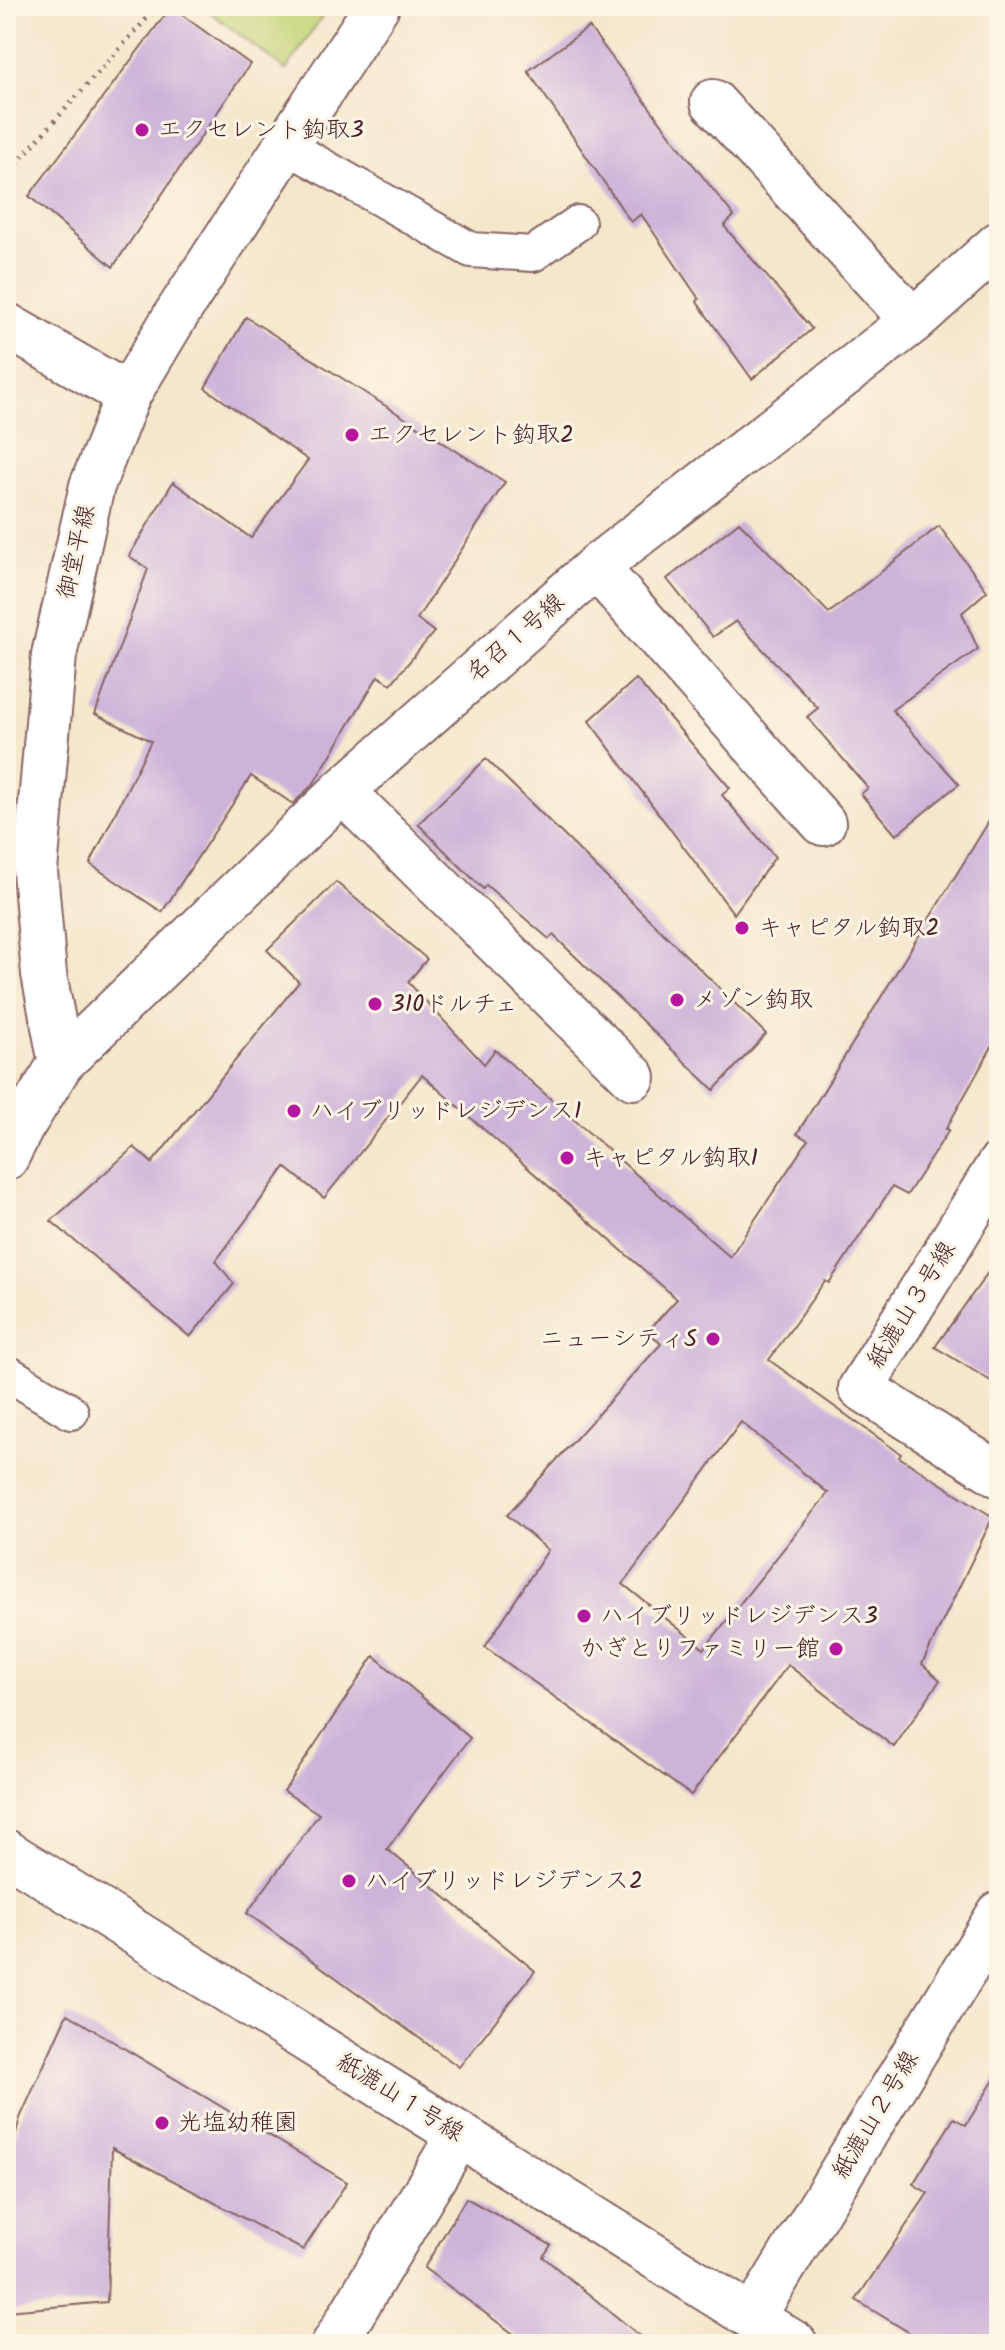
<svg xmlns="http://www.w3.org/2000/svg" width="1005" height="2350" viewBox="0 0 1005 2350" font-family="Kalam,'Klee One',sans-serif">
	<rect width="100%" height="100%" fill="#fcf5e5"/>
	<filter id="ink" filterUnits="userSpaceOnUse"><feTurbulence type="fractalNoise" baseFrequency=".0125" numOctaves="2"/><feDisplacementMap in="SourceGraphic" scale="16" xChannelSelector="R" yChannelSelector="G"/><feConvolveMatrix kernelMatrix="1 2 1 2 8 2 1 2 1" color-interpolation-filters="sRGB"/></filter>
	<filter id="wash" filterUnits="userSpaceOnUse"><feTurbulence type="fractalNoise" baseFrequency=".006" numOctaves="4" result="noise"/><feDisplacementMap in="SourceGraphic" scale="32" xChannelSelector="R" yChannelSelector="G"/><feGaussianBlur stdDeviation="1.8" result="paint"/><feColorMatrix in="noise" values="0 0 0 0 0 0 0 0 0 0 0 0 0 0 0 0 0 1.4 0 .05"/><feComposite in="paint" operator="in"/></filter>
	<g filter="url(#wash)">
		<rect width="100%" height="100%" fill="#f5e7cc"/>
		<path fill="#c2d375" stroke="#867950" stroke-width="2" d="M202 6H329L286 70Z"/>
		<g id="blocks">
			<g fill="#ceb3d9" fill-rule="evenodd">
				<path d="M171 7 250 64 113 267 29 196Z"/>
				<path d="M589 27 684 153 734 216 724 226 812 329 752 379 697 302 699 299 641 214 631 222 528 71Z"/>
				<path d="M246 317 505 482 417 619 434 632 391 684 378 676 314 783 293 804 251 776 162 912 90 864 151 741 95 714 148 569 129 556 173 482 251 538 308 460 205 388Z"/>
				<path d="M739 522 829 613 939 526 987 591 962 613 978 649 892 710 959 784 896 835 861 794 868 788 807 717 818 708 736 621 713 637 667 579Z"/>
				<path d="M636 679 730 788 722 795 775 857 734 914 589 721Z"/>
				<path d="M486 759 766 1034 714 1090 553 935 549 939 486 885 483 889 418 824Z"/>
				<path d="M999 805V1034L946 1129 949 1130 907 1195 892 1187 829 1283 825 1281 769 1360 901 1454 899 1457 993 1517 922 1664 940 1680 894 1747 788 1665 691 1795 485 1647 548 1550 507 1515 661 1344 648 1331 677 1299 422 1075 324 1198 285 1167 216 1261 234 1284 190 1337 51 1221 134 1147 152 1163 299 982 267 950 336 882 427 959 408 982 484 1064 495 1050 730 1257 808 1140 797 1134ZM741 1422 828 1493 704 1649 623 1584Z"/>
				<path d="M999 1257V1386L935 1347Z"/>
				<path d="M374 1656 470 1738 387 1849 535 1971 459 2067 247 1913 319 1814 284 1791Z"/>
				<path d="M67 2014 347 2182 303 2250 112 2148 107 2302 8 2311 6 2170 20 2118Z"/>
				<path d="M999 2072V2344H928L856 2300 928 2193 913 2184 954 2118 966 2125Z"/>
				<path d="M466 2198 551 2245 543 2257 650 2344H527L424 2268Z"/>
			</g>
		</g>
	</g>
	<g filter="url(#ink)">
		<use href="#blocks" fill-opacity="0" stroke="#866563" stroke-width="2"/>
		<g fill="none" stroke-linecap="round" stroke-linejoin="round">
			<defs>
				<g id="lane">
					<path d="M285 145 471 250 533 254 578 223"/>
					<path d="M6 1372 71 1412"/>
				</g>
				<g id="street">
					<path d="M713 102 913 321"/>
					<path d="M6 325 128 395"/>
					<path d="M596 567 823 823"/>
					<path d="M342 791 633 1077"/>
					<path d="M999 1165 861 1388 999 1475"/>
					<path d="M6 1852 795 2344"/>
					<path d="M753 2317 999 1914"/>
					<path d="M334 2344 459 2135"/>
				</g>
				<g id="secondary">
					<path d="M61 1063 342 791 596 567 913 321 999 244"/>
					<path d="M6 1158 21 1128 61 1063 44 974 35 871 54 655 92 486 128 395 176 315 377 6"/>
				</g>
			</defs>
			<use href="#lane" stroke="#866563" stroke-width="38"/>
			<use href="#street" stroke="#866563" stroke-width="48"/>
			<use href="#secondary" stroke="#866563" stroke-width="48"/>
			<path stroke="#866563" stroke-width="5" stroke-dasharray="2 6" stroke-linecap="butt" d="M6 175 158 6"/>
			<use href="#lane" stroke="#fff" stroke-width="34"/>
			<use href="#street" stroke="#fff" stroke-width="44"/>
			<use href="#secondary" stroke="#fff" stroke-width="44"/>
		</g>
	</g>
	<g fill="#b5179e" stroke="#fcf5e5" stroke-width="3">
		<circle cx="142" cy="130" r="8"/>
		<circle cx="352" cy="435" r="8"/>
		<circle cx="742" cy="928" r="8"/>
		<circle cx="677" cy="1000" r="8"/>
		<circle cx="375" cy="1004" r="8"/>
		<circle cx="294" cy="1111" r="8"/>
		<circle cx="567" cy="1158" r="8"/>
		<circle cx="713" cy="1339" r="8"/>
		<circle cx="584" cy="1616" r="8"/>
		<circle cx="836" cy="1649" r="8"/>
		<circle cx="349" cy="1881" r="8"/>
		<circle cx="162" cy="2123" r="8"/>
	</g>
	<g text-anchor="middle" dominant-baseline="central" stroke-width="6" stroke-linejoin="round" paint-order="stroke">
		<g font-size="24" fill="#4a1f2b" stroke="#fcf5e5" text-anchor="start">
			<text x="158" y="130">エクセレント鈎取3</text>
			<text x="368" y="435">エクセレント鈎取2</text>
			<text x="758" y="928">キャピタル鈎取2</text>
			<text x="693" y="1000">メゾン鈎取</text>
			<text x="391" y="1004">310ドルチェ</text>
			<text x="310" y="1111">ハイブリッドレジデンス1</text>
			<text x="583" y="1158">キャピタル鈎取1</text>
			<text x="697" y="1339" text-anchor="end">ニューシティS</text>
			<text x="600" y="1616">ハイブリッドレジデンス3</text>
			<text x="820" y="1649" text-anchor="end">かぎとりファミリー館</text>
			<text x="365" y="1881">ハイブリッドレジデンス2</text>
			<text x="178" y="2123">光塩幼稚園</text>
		</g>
		<g font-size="24" fill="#4a1f2b" stroke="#fcf5e5">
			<text transform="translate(77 552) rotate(-77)">御堂平線</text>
			<text transform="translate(516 638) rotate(-41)">名召１号線</text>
			<text transform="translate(912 1305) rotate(-58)">紙漉山３号線</text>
			<text transform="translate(400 2098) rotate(32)">紙漉山１号線</text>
			<text transform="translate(876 2115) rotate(-59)">紙漉山２号線</text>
		</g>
	</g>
	<rect width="1005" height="2350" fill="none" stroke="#fcf5e5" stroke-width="32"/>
</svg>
